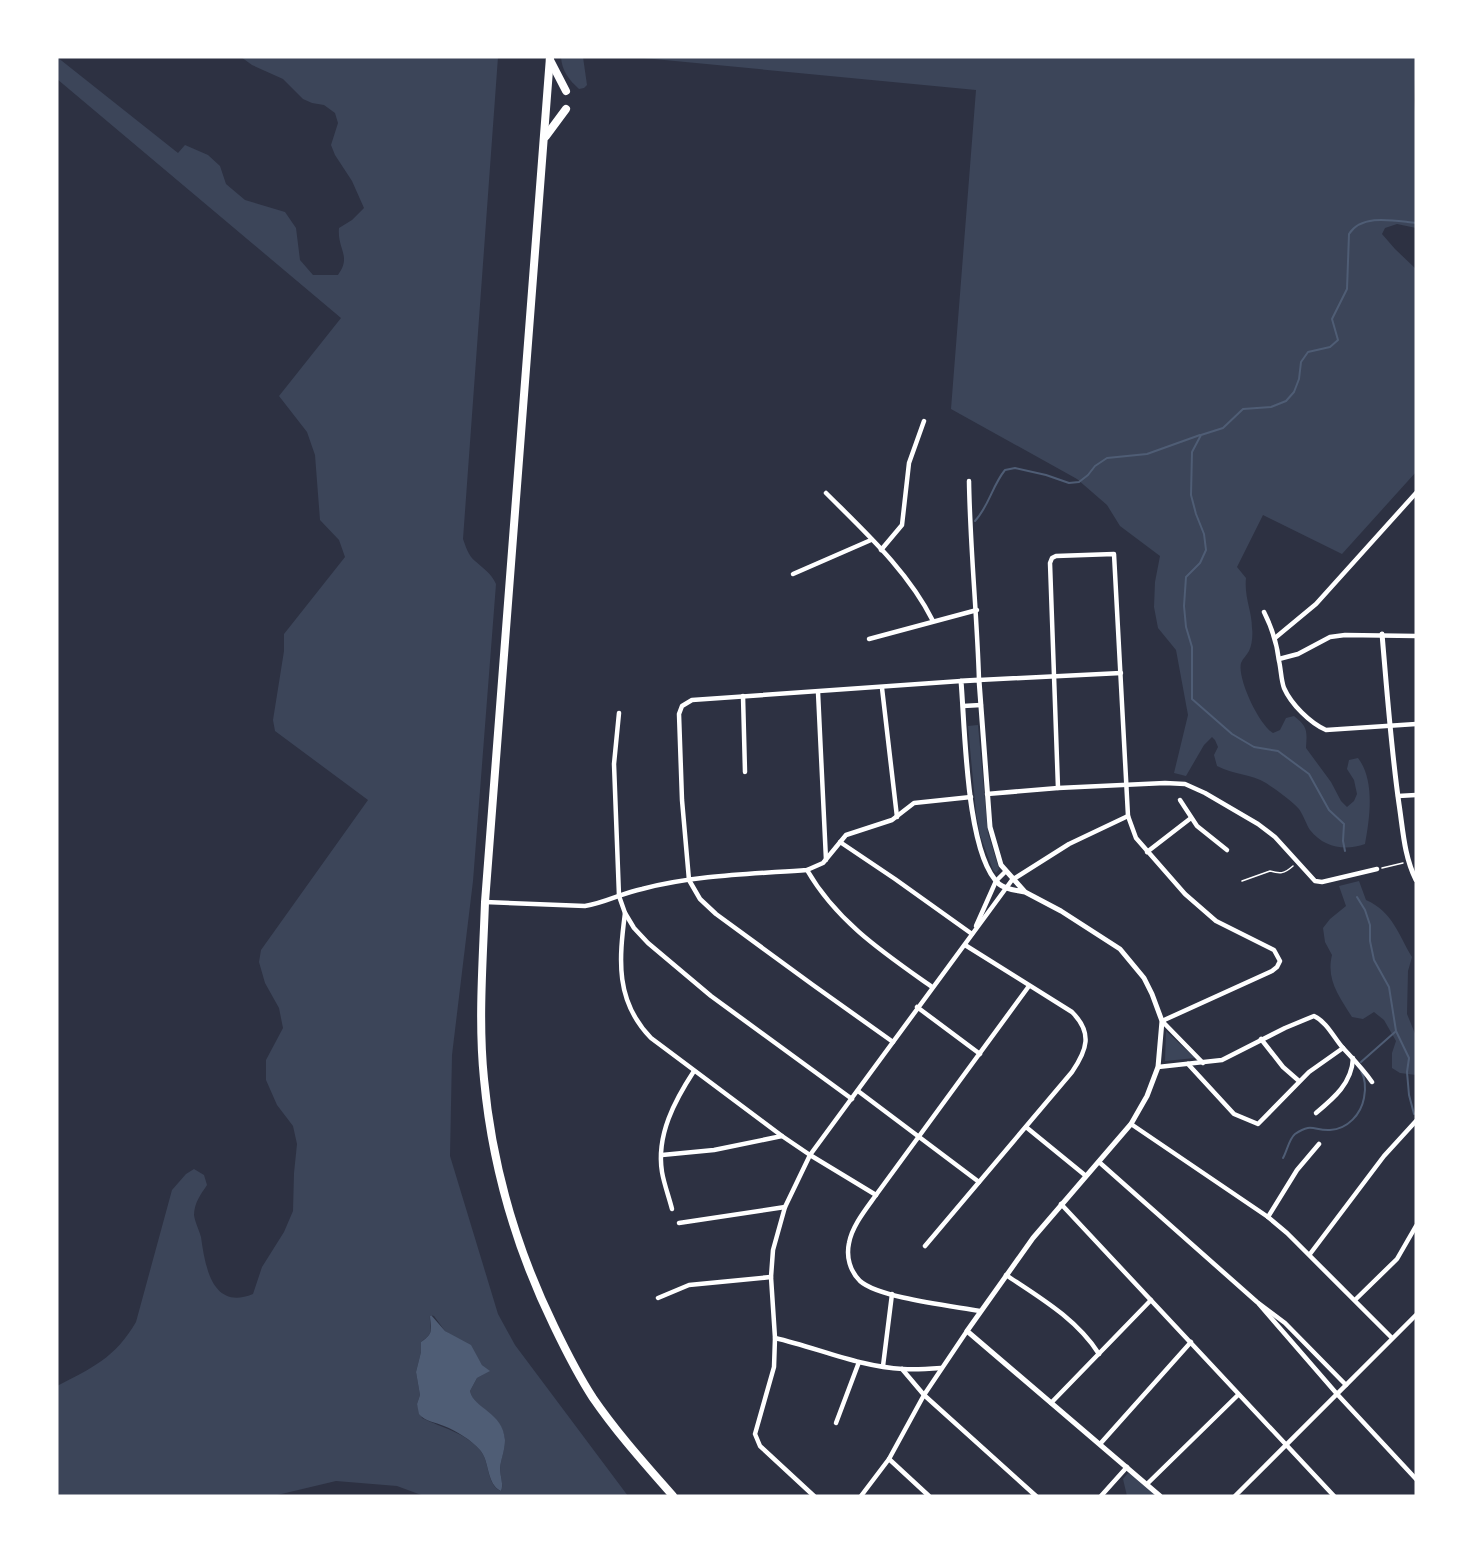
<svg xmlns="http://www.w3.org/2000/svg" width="1473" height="1553" viewBox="0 0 1473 1553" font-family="Literata,serif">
	<rect width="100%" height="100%" fill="#2d3142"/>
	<g fill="#3c4559" fill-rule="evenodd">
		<path d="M57 57 178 153 185 145 208 155 220 166 226 184 245 200 285 212 296 228 300 260 313 275H338C352 256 337 249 339 228L352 220 364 208 352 181 335 155 331 145 338 123 335 113 324 105 312 103 303 99 283 79 252 65 241 57H498L463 539C466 547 468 555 475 561 484 569 491 573 496 584L473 881 452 1055 450 1156 498 1314 515 1345 628 1496H424L397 1486 336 1481 273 1496H57V1386C92 1368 115 1358 136 1322L172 1190 186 1174 194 1169 204 1175 207 1185C201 1194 194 1203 194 1215 195 1222 199 1230 201 1237 205 1266 212 1311 253 1294L262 1267 284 1232 293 1211 294 1173 297 1144 293 1126 277 1105 266 1080V1060L283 1028 279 1008 265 983 259 962 261 950 368 800 275 731 273 720 284 651V634L345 557 339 540 320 520 315 455 307 432 279 396 341 318 57 79ZM430 1315 434 1316 445 1331 473 1350 482 1365 489 1371 477 1378 470 1391C473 1408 503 1414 505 1440 505 1449 501 1459 500 1468 500 1476 504 1485 501 1491 486 1485 490 1461 480 1450 464 1432 442 1428 422 1418L417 1404 420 1395 416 1372 421 1352V1342C436 1331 429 1331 430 1315Z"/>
		<path d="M561 57H583L587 85 584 88 579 89C569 80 562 71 561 57Z"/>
		<path d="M633 57H1416L1414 100 1416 124V228L1397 224 1385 228 1382 234 1395 249 1416 269V472L1342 554 1263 515 1237 567 1246 578C1244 597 1252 611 1252 628 1253 635 1252 645 1249 651 1247 655 1243 658 1241 663 1237 678 1259 725 1273 733L1280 730 1286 718 1294 716C1308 727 1307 731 1306 748L1331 782 1341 801 1347 807 1354 801 1357 794 1354 780 1347 769 1349 760 1358 758C1375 780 1370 817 1365 844 1346 851 1324 848 1310 830 1306 824 1304 816 1299 809 1291 800 1276 790 1266 783 1251 774 1235 775 1217 766L1214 755 1218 747 1215 740 1212 737 1204 745 1186 776 1174 773 1188 715 1176 650 1158 628 1154 607 1155 582 1160 556 1120 526 1107 505 1077 479 951 409 976 90Z"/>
		<path d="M978 725 988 833 999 869 996 873 993 870 980 835 976 813 968 726Z"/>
		<path d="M1359 881 1366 900C1393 912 1398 934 1412 957L1408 971 1407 1014 1416 1036V1075L1400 1073 1392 1068V1053L1396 1041 1384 1020 1374 1012 1363 1019 1352 1017C1339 996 1326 980 1332 955L1325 942 1323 928 1330 919 1346 906 1339 886Z"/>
		<path d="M1166 1031 1195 1058 1165 1061Z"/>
		<path d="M1128 1473 1136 1477 1156 1496H1127L1123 1479Z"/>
	</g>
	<path fill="#4f5d75" d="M431 1315 445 1331 471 1345 482 1365 490 1371 477 1378 470 1391C474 1409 503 1412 505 1440 505 1450 501 1459 500 1468 500 1476 504 1485 501 1491 486 1484 490 1461 480 1450 471 1440 457 1431 444 1426 435 1422 426 1422 419 1414L417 1404 420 1395 416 1372 421 1352V1342C434 1333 431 1331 430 1316Z"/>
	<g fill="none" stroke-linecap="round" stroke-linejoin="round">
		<g stroke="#4f5d75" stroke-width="2">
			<path d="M975 521C989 506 992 486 1005 470L1015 468 1046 475 1069 483 1079 482 1088 475 1095 466 1107 458 1147 454 1200 435"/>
			<path d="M1345 851 1343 841 1344 824 1329 810 1309 774 1278 751 1254 747 1232 734 1192 699V647L1186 627 1184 606 1186 577 1200 563 1206 550 1204 534 1196 514 1191 495 1192 452 1201 435 1223 428 1243 409 1271 407 1286 401 1294 392 1299 379 1301 362 1308 352 1330 347 1338 340 1332 319 1347 289 1349 234C1362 213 1395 221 1416 223"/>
			<path d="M1357 897 1365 910 1370 925V941L1374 960 1389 987 1396 1031 1409 1058 1407 1072 1409 1095 1414 1114"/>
			<path d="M1361 1062 1395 1032"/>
			<path d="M1283 1158C1287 1151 1289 1139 1295 1134 1312 1122 1314 1131 1330 1130 1348 1129 1361 1114 1364 1098 1366 1088 1366 1080 1361 1071"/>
		</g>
		<g stroke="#fff" stroke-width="1.5">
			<path d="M1382 868 1403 863"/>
			<path d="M1242 881 1270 871C1280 874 1284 874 1293 866"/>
		</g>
		<g stroke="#fff" stroke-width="4.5">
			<path d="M969 481C970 547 977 614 979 680L1121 673"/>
			<path d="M826 493C865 532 908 571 933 621"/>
			<path d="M881 550 902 525 909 463 924 421"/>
			<path d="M793 574 871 540"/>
			<path d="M1264 612C1272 628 1277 643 1279 661 1281 669 1281 680 1284 688 1291 704 1310 723 1326 730L1416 724"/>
			<path d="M1275 638 1316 604 1416 493"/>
			<path d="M869 639 977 610"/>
			<path d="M1279 659 1298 654 1330 637 1345 635 1416 636"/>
			<path d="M882 688 897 817"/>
			<path d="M818 692 826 860"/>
			<path d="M743 696 745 772"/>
			<path d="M963 706 981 705"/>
			<path d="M619 713 614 764 619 896 625 913 634 928 648 943 711 996 852 1099"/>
			<path d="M1058 788 1050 563 1052 558 1056 556 1114 554 1128 816 1136 838 1185 894 1216 921 1274 950 1280 961 1277 967 1272 971 1162 1021 1203 1063"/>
			<path d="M987 794 1058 788 1165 783 1185 784 1205 793 1258 824 1275 837 1315 881 1322 882 1377 869"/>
			<path d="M1398 796 1416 795"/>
			<path d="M1180 800 1197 826 1227 850"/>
			<path d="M840 842 895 879 972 934"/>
			<path d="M1147 852 1191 818"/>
			<path d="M807 870C837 922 884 953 932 987"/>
			<path d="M485 902 585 906C605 903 622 893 642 889 695 875 752 874 807 870L823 863 846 835 892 820 914 803 971 797"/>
			<path d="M625 913C619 960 615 1001 651 1038L782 1136 810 1155 876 1195"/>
			<path d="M976 926 996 881 1005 872"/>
			<path d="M917 1007 980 1054"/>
			<path d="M1261 1039 1283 1067 1299 1081"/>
			<path d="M893 1042 813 985 716 914 700 899 689 880 682 800 679 714 682 706 692 700 961 681"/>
			<path d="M1188 1064 1234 1114 1258 1124 1309 1072 1343 1048"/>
			<path d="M1158 1067 1222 1060 1285 1028 1314 1016C1327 1022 1334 1038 1343 1048 1354 1060 1363 1069 1372 1082"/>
			<path d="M858 1091 979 1182"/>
			<path d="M1316 1113C1334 1098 1352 1083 1353 1058"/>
			<path d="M1131 1124 1268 1217 1287 1233 1392 1338"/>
			<path d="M1026 1127 1086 1176"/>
			<path d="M662 1155 714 1150 782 1136"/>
			<path d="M1099 1162 1257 1302 1285 1323 1346 1385"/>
			<path d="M1061 1204 1334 1496"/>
			<path d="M672 1209C669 1197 664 1184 662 1172 656 1135 675 1100 694 1071"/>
			<path d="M1268 1217 1297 1170 1319 1144"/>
			<path d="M679 1223 785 1207"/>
			<path d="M925 1246 1072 1072C1087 1050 1093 1033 1072 1012L965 945"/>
			<path d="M1310 1254 1384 1156 1416 1121"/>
			<path d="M1006 1275C1039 1297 1077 1319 1099 1354"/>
			<path d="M658 1298 689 1285 771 1277"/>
			<path d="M1355 1300 1397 1259 1416 1226"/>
			<path d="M1259 1304 1337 1394 1416 1479"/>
			<path d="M980 1311C953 1306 879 1298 860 1281 850 1271 846 1257 849 1243 852 1226 866 1209 876 1195L1029 986"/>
			<path d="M775 1338C818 1348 860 1367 903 1369 915 1370 928 1369 941 1368"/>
			<path d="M883 1366 892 1294"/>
			<path d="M902 1369 924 1395 1036 1496"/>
			<path d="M1051 1403 1151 1300"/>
			<path d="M836 1423 859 1362"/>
			<path d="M1100 1444 1191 1342"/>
			<path d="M889 1459 929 1496"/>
			<path d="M1147 1484 1238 1395"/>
			<path d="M814 1496 760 1446 755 1434 774 1367 775 1338 771 1277 773 1250 785 1207 810 1155 1012 880 1069 844 1128 816"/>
			<path d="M861 1496 889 1459 924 1395 967 1331"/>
			<path d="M1101 1496 1127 1467"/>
			<path d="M1235 1496 1416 1315"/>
		</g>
		<g stroke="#fff" stroke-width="5">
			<path d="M1382 634C1387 691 1391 748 1399 804 1403 830 1404 856 1416 880"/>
			<path d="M1025 892C1016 890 1006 890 999 884 966 855 965 726 961 681L979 680 990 827 1001 865 1025 892 1061 911 1120 949 1144 978 1152 994 1162 1021 1158 1067 1147 1096 1131 1124 1033 1238 967 1331 1160 1496"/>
		</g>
		<g stroke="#fff" stroke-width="8">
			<path d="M550 57 485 902C483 961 478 1020 484 1079 492 1165 516 1248 554 1326 566 1351 578 1375 593 1398 617 1433 645 1464 673 1496"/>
			<path d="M550 60 566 91"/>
			<path d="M546 136 566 109"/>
		</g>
	</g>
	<rect width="1473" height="1553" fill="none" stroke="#ffffff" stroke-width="117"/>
</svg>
